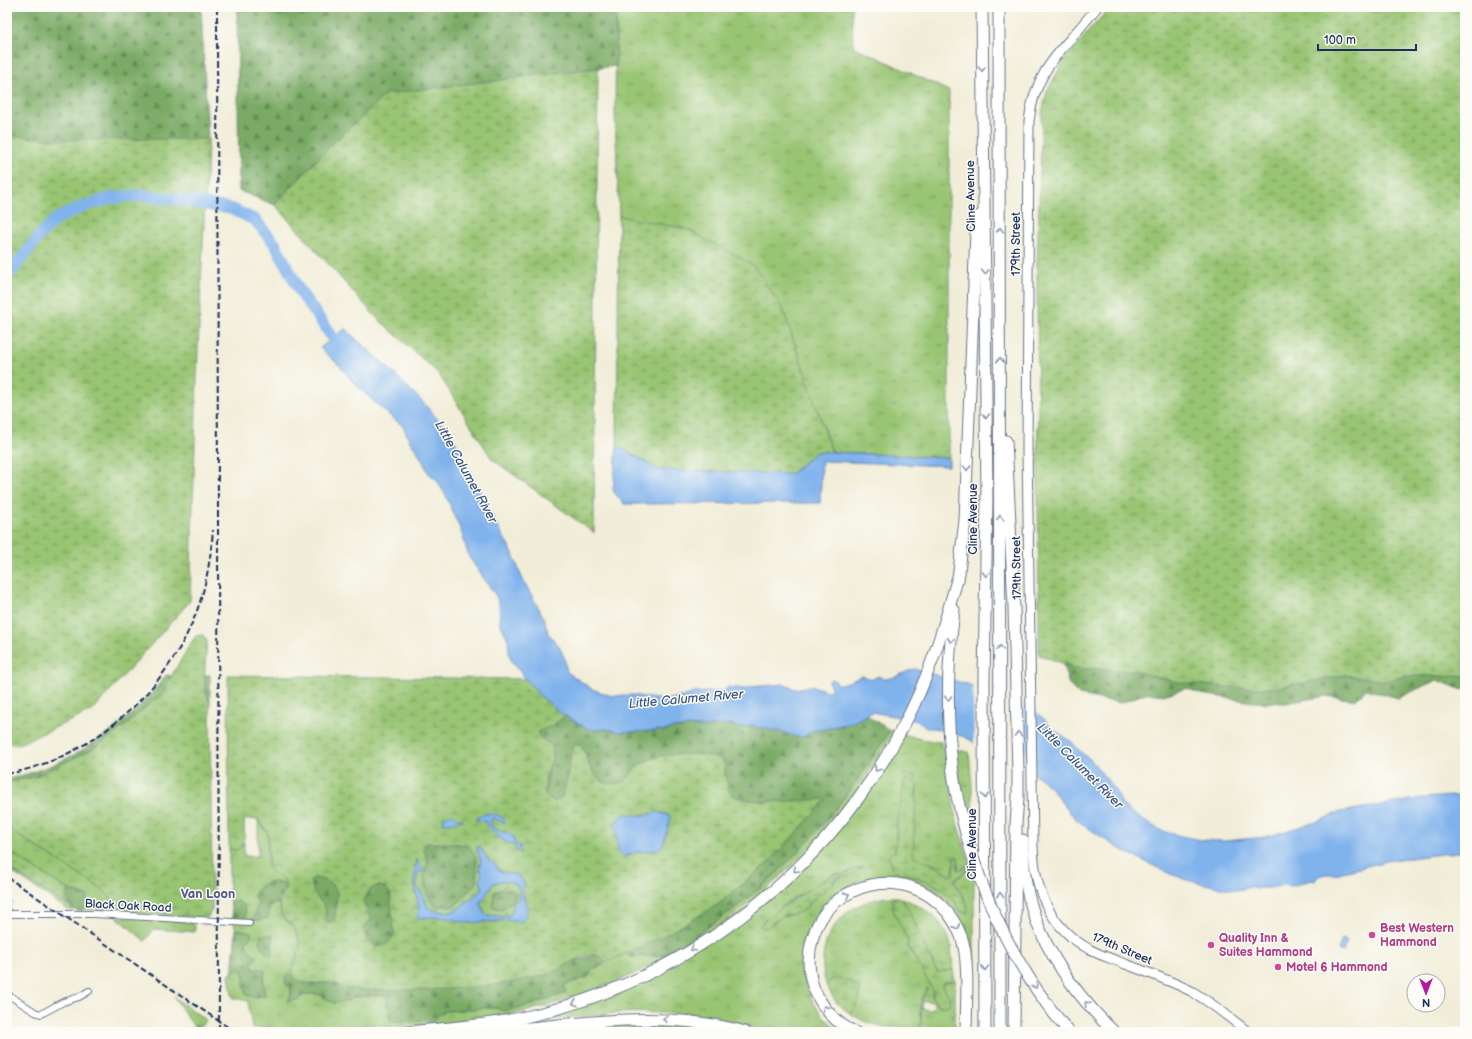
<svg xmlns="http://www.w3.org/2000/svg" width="1472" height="1039" viewBox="0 0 1472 1039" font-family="'Balsamiq Sans',sans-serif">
	<defs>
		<pattern id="grass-tufts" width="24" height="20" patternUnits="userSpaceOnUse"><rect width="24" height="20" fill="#99c573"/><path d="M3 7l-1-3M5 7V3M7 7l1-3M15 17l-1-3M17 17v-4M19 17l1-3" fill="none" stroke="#7ca062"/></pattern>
		<pattern id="forest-firs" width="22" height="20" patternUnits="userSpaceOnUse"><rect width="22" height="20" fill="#7aaa65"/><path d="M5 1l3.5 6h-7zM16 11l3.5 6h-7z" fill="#638b56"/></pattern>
		<pattern id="wetland-marsh" width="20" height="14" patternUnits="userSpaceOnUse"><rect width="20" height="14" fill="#99c573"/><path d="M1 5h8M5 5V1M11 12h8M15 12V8" fill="none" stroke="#7ca062"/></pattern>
	</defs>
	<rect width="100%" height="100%" fill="#fdfcf7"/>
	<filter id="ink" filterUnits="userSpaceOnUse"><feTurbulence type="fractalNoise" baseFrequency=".025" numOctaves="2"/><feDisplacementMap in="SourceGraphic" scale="8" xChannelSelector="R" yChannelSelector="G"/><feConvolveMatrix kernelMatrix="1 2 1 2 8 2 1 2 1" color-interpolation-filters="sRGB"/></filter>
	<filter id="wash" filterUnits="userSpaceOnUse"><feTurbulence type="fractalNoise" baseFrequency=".012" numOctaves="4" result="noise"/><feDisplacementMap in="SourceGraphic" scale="16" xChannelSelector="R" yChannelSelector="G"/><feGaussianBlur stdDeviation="0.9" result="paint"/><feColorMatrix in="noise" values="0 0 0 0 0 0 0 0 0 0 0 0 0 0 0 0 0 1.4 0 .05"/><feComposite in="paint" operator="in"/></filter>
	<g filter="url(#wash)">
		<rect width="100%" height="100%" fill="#f1edd8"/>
		<g fill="url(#grass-tufts)" stroke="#5a7a68" fill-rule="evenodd">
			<path d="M616 7H852L853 46 949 91V458L832 452 782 307 687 229 619 216 615 114Z"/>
			<path d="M890 730 894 731C884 748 874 766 862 783 776 908 636 996 485 1019 460 1023 435 1025 410 1026 403 1026 394 1028 387 1027 382 1027 378 1024 372 1025 355 1025 337 1028 320 1029 297 1029 274 1028 252 1028L248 1001 233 998 232 995 229 975 238 969H241L245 977 244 984 263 985 265 971 253 969 252 963 256 955C250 952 247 949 246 942L251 937 252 932 236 929 233 919 236 920 238 901 230 903 229 900V848L232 850 239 849 244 842V856H258V819C261 825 266 829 268 835 269 845 264 860 270 869 274 876 284 875 285 884H281L277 882 260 886 254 895 258 903 254 920H260L268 918 269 906 277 903 279 904 281 914 284 919 294 926 300 942V948L292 969V972L295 978 288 973 285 980C291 987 294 993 287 1001L298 999 305 994H319L326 999 347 1001 353 997 382 995 387 996 389 1016 438 1015 445 1011 464 1010 482 1008H496L503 1011 526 1006 566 993 564 986 567 984 577 981 591 969 602 966 605 962 626 953 631 957 663 955 763 886 780 870 823 824 863 772Z"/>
			<path d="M904 734 920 739 941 742 942 747 945 749 953 802 958 826 974 876V973H972C972 956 971 941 964 925 956 908 942 893 924 885 862 857 799 903 803 970 805 995 821 1019 842 1032H773L774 1028H763L762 1031C715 1018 667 1010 618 1013 587 1015 555 1021 524 1022L629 986 786 883ZM915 776 914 782 917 785C917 808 910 833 913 857L937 866 950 876 953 875 959 862 958 871 966 867 969 869 954 881 964 897 968 911H960C951 890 931 881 909 875 903 873 897 873 892 869L888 857 895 850 897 823 905 780H909ZM862 867 841 877H838L832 885 815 897 809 905 794 914 764 921 791 900 836 874H843Z"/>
			<path d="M955 750 969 752 972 784 973 832 971 834 961 788Z"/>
			<path d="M7 828 103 890 110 897 115 909 117 911 84 909 86 908 79 894 69 890 7 851Z"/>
			<path d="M7 867 72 908 74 910H68L7 869Z"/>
			<path d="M888 897H898L892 900 894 913 908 940 907 946 913 954 933 991V998L939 1006 950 998 942 985 944 982 955 981V1032L921 1030 922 1000 928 989 927 988 921 1000 920 1030C893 1027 871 1029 848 1012L851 1013 859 1000V986L828 984 826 985C813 938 842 902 888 897ZM923 1001 934 1002 933 1010 922 1009Z"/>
			<path d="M901 898C923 906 945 920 951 945 952 953 952 962 953 970L937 972 927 952 908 909Z"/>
			<path d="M117 917 189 922 195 926V932L154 929 145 941Z"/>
			<path d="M174 997 206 1020 200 1027H194Z"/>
			<path d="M615 1023H660L727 1032H525Z"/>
		</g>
		<g fill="url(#forest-firs)" stroke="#4a6c62">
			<path d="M7 7H201L208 139 207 173 7 237Z"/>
			<path d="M237 7H616V66L386 94 326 150 275 205 239 191Z"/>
			<path d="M1063 664 1076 668 1134 671 1177 682 1224 687 1272 688 1346 675 1385 681 1405 676H1465V689L1462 690 1437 680 1398 698 1366 689 1356 700 1326 696 1286 703 1253 702 1201 694 1187 688 1163 695 1147 693 1120 703 1079 695 1069 685Z"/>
			<path d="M166 675 171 676 163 695C160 698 157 698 154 700 152 701 130 721 129 722L95 748 35 777 7 782V779C69 766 129 727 166 675Z"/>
			<path d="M205 675H210V704L207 698Z"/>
			<path d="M867 715C875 721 882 725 890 730 842 808 788 873 711 925 696 935 681 946 664 954 657 957 640 956 631 957L626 953 719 904 771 860 815 812 825 799C808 800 742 806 731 794 726 789 725 769 724 761L636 767 629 778 624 782 611 785 605 783 593 774 584 749 579 744 573 746 571 752 567 779 562 798 556 802 550 800 545 795 547 774 553 755 549 743 542 740 538 735 539 731 552 726 565 716 587 728 595 730 606 729 621 732 655 731 657 730 665 731 672 728H682L687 726 702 727 732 724 734 726 744 727 748 725H753L758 728H766L773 731H780L802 737C810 730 817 731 826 729 840 726 855 722 867 715Z"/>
			<path d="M427 843H452L469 846 476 857 477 878 475 884 458 903 451 907 438 906 432 903 427 895 424 876 428 860 423 848Z"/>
			<path d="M313 878C325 879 338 883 337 898 337 901 336 901 336 904 335 911 337 917 331 922H326L325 919C328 907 323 905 316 896 313 892 312 886 310 881Z"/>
			<path d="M270 882C275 882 280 884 285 884 285 892 279 899 279 904L277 903 269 906 268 918 260 920H253V918L258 903V901L254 899C254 889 261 885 270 882Z"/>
			<path d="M377 886C381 886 387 888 390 892 393 897 392 905 393 911 394 928 399 944 377 947 370 944 361 934 365 926 366 923 369 922 371 919 369 915 366 911 365 907 362 899 369 888 377 886Z"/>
			<path d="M501 889 509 890 512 889 515 892 516 900 502 909 496 908 492 905 495 892Z"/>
			<path d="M69 890 87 896 88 905C79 919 68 907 66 895Z"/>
			<path d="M238 901C245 905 246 909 246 918L236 920 233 919 230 903Z"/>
			<path d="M236 929 252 932 251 937 246 942C247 949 250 952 256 955V959L252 963 253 969H261L265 971 263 980 265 996 254 997 248 996C242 988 246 979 241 969H238L232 973Z"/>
			<path d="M261 935H273L272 956C263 952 258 945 261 935Z"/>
			<path d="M595 955H598L605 962 602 966 591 969V974L588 977 567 984 564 986 566 993 526 1006 503 1011 496 1008H482L464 1010 445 1011 438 1015 435 1020 392 1022 389 1016 387 996 382 995 353 997 347 1001 334 1003 319 994H305L299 999 287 1002C291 997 292 993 291 987L285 984 286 976 288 973C297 979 305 983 316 984 324 984 330 981 338 984L550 974 570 962Z"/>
		</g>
		<g fill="url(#wetland-marsh)" stroke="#5a7a68" fill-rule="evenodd">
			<path d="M1110 7H1465V676H1405L1385 681 1346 675 1272 688 1224 687 1177 682 1134 671 1076 668 1039 655 1037 265 1042 113 1047 91 1066 57Z"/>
			<path d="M598 68 594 533 492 459 438 373 376 317 275 205 326 150 386 94Z"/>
			<path d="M7 135 53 140 208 139 198 349 190 601 92 711 17 745 7 743Z"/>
			<path d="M619 216 687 229 753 265 782 307 832 452H816L791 474 659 470 617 446Z"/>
			<path d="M203 635 207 641C206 660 201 686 210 704L212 910 207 918 121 912 115 909 110 897 103 890 7 828V782L35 777 95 748 129 723C130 721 152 701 154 700 157 698 160 698 163 695L169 680 192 641 196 636Z"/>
			<path d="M228 675 527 679 538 694 565 716 552 726 539 731 538 735C542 741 550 743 552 748 556 755 549 765 547 772 545 780 545 788 545 795L550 800 556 802 562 798 567 779 571 752 573 746 579 744C592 758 584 770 603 782 609 785 618 784 624 781 631 778 632 769 638 766 643 763 649 759 655 758 670 753 711 752 724 761 725 769 726 789 731 794 743 806 808 800 826 799L815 812 771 860 719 904 671 932 612 960 605 962 598 955C582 952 565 967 551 973 544 976 535 978 527 979 486 988 442 990 400 990 380 990 360 991 340 987L338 984C326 979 292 992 292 969L300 948V942L294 926 282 917 279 901 285 890V881L273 873 269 869 268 835 265 829 258 819 244 820C244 830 247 846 235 851L229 848ZM663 813 667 834 664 837 662 847 652 851 635 852 625 857 619 853 616 827 628 814 634 815ZM494 815 505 822 493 818 491 821 492 827C499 832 507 833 514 839V842L521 847 517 851 514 845 502 840 493 830 488 827 485 821 476 820ZM427 843H452L469 846 476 857 477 878 475 884 458 903 451 907 438 906 432 903 427 895 424 876 428 860 423 849ZM477 847H480C485 856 495 869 505 873 509 875 513 873 518 875L524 883C523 889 522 896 526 902L521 922 511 920 468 923 443 917 418 918 419 911 414 879 417 860C421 866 415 877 417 888L420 890 428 908 433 911 451 912 457 910 483 889 480 881 482 874 479 865 481 862ZM313 878C325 879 338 883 337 898 337 901 336 901 336 904 335 911 337 917 331 922H326L325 919C328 907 323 905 316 896 313 892 312 886 310 881ZM380 886 386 888 390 893 394 933C392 942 385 946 377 947 370 944 361 934 365 926 367 923 369 922 371 919L364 904C366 893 369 887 380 886Z"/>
			<path d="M912 775H915L914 782 917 785 913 856 937 866 950 876 953 875 954 857H958V870L966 867 969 868 954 881 968 906H967L968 913 960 911C951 890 931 881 909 875 903 873 897 873 892 869L888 857 895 850 897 823 905 780H909Z"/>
			<path d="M7 851 69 890 66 895 69 906 7 867Z"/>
			<path d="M863 867 850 876 838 877 835 879 832 885 815 897 804 910 794 914 783 916 766 928H763L760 926 769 916 820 882 836 874H843Z"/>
			<path d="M502 881 512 882 519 887V898L514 904 513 912 506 917 487 915 484 913 480 901 483 900 486 894 494 883ZM501 889 509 890 512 889 515 892V900L502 909 496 908 492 905 495 892Z"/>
			<path d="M898 897 901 898 908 909 927 952 937 972 953 970 955 981 944 982 942 985 950 998 949 1005C940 1008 938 1004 933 998V991L913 954 907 946 908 940 894 913 892 900Z"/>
			<path d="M831 979C838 979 849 978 853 985L859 986V1000L854 1011 848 1012 836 1002 826 985 828 983Z"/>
		</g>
		<g fill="#80b2ec" stroke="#4e70a5" fill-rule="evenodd">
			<path d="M346 328 348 332 380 360 420 399 449 432 459 448 486 505 513 554 522 578 544 618 548 633 559 646 564 657 567 672 592 689 612 696 633 695 662 700 682 697 694 693 723 691 727 689 728 687 746 689 750 687 783 684 794 689 812 686 828 691 831 690V687L829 684V681L832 679 836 681 837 684C843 685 856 679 862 676L873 679 878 676C890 684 903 671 915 669L1021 700 1044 719 1050 727 1072 742 1081 752 1091 760 1114 788 1123 806 1144 821 1162 831 1181 836 1201 840 1224 841 1265 837 1316 822 1340 812 1422 798 1465 795V851L1387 861 1335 874C1328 874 1318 873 1315 881L1311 880 1292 886 1285 885 1270 888H1256L1250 887 1243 889 1235 890 1194 882 1170 874 1116 847 1074 818 1071 813H1069L1068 812 1069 809 1065 807 1051 788 1039 777 1021 767 977 747 972 741 965 737 933 728H926L919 722 913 720 872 712 853 722 825 729 814 730 803 737H797L780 731H773L766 728H758L753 725 739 728 732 724 702 727 687 726 682 728H672L665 731 657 730 655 731 621 732 606 729 595 730 587 728 563 715 538 694 512 662 509 654 508 639 500 623 499 604 496 596 469 557 461 531 446 496 436 479 429 474 418 452 410 442 403 426 383 410 354 383 340 366 320 348Z"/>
			<path d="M617 446 659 470 791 474 816 452H832L949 458V466L822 461 820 503 624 504 613 491Z"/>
			<path d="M656 812 669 815 671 818 662 847 652 851 635 852 633 854 627 855 625 857C621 855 619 854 618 850L616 827 614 825C617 821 619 817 623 815 627 813 629 815 633 815 639 816 650 815 656 812Z"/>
			<path d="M488 813 494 815 497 814 504 819 505 823 493 818 491 821 492 827C498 832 506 832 513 836L514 842 519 845 521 853 517 851 514 845C503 842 489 831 485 821L476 820 479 816Z"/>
			<path d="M453 814 457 818 463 820 449 823H443L444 817Z"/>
			<path d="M477 847H480L489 861 495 864 498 870 505 873 518 875 524 883 523 889 524 899 528 908 525 917 521 922 511 920 468 923 443 917 417 918 419 911 414 879 417 859 419 865 424 870 421 872H418L416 881 417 888C423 892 425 901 428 908L434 911 451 912 457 910 483 889 480 881 482 874 479 869 481 862ZM502 881 512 882 519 887V898L513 904V912L506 917 487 915 484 913 480 901 486 898V894L492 885 494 883Z"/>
			<path d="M1342 939 1347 941 1343 952 1338 950Z"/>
		</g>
		<path fill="#f1edd8" d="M973 684 976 686 1007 691 1024 700 1025 771 993 757 974 746Z"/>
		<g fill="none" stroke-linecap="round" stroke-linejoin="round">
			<path stroke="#80b2ec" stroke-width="2" d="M7 899 13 903"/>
			<path stroke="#80b2ec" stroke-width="12" d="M7 277 40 235 56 219 84 206 111 198 141 195 187 201 232 209 255 220 275 244 301 293 338 345 343 349"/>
		</g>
	</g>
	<g filter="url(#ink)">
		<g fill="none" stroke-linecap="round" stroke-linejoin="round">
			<defs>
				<g id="street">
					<path d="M7 911 10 914H95L249 923"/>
					<path d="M7 994 35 1012 41 1014 63 1002 79 997 89 991"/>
				</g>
				<path id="secondary" d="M1097 7C1067 47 1035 66 1029 121L1027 449 1033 845C1034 889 1049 927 1089 949 1099 955 1110 958 1120 962 1144 971 1169 980 1191 991 1211 1002 1230 1018 1248 1032"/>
				<g id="highway">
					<path d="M982 7 987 498 984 680 985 1032"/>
					<path d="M999 7 1000 1032"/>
					<path d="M1006 441 1014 607 1018 773V798L1016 824 1014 1032"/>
					<path d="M958 580 965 520 976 231 979 216"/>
					<path d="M954 610C947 667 946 724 954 780 957 799 962 818 967 837"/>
					<path d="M1023 840C1023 858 1024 876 1028 894 1041 949 1075 994 1114 1032"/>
					<path d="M409 1032C446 1028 484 1026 521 1018 692 980 835 867 912 709 933 665 946 619 959 573"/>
					<path d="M482 1032C572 1026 656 1007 745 1032"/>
					<path d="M855 1032C836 1024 822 1007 814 989 802 956 813 915 844 896 888 868 943 888 961 936 970 959 966 1006 966 1032"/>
				</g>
			</defs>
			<use href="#street" stroke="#667289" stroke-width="8"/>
			<use href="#secondary" stroke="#667289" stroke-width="11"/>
			<use href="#highway" stroke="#667289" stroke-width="13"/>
			<use href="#street" stroke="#fff" stroke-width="6"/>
			<use href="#secondary" stroke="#fff" stroke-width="9"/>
			<use href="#highway" stroke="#fff" stroke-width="11"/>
			<g stroke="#1b2f5e" stroke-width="2" stroke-dasharray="6 3" stroke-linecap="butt">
				<path d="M217 7 219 1032"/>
				<path d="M7 774C94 758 171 688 199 605 207 581 211 555 213 530"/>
				<path d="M7 877 235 1032"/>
			</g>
			<defs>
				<path id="highway-bridge" d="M967 837C986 908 1021 976 1069 1032"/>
			</defs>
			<use href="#highway-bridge" stroke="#667289" stroke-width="13" stroke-linecap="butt"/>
			<use href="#highway-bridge" stroke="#fff" stroke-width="11"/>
		</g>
		<defs><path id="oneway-chevron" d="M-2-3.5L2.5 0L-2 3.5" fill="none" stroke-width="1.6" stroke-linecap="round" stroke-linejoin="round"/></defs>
		<g stroke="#8d97ae">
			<use href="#oneway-chevron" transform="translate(982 69) rotate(89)"/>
			<use href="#oneway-chevron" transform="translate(1000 230) rotate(-90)"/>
			<use href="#oneway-chevron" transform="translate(985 272) rotate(90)"/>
			<use href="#oneway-chevron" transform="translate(1000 360) rotate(-90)"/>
			<use href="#oneway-chevron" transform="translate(986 416) rotate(90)"/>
			<use href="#oneway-chevron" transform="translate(967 468) rotate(92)"/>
			<use href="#oneway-chevron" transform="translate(1000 518) rotate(-90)"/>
			<use href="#oneway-chevron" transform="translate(986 574) rotate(91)"/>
			<use href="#oneway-chevron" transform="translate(951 640) rotate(95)"/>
			<use href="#oneway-chevron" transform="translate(1000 648) rotate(-90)"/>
			<use href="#oneway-chevron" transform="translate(948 698) rotate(90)"/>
			<use href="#oneway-chevron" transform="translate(1018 734) rotate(-91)"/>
			<use href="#oneway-chevron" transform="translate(877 769) rotate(122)"/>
			<use href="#oneway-chevron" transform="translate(985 796) rotate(90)"/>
			<use href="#oneway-chevron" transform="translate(796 870) rotate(135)"/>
			<use href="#oneway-chevron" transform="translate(847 895) rotate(-30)"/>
			<use href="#oneway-chevron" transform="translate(1000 895) rotate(-90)"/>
			<use href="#oneway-chevron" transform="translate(957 927) rotate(64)"/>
			<use href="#oneway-chevron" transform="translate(693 949) rotate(149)"/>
			<use href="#oneway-chevron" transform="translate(985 968) rotate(90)"/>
			<use href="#oneway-chevron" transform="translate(1035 986) rotate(56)"/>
			<use href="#oneway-chevron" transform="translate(575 1003) rotate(161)"/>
			<use href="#oneway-chevron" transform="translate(1087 1004) rotate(-130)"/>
			<use href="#oneway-chevron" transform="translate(825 1008) rotate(-125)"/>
			<use href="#oneway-chevron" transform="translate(665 1019) rotate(-176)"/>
		</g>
	</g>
	<g fill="#d1479c" stroke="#fdfcf7" stroke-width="1.5">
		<circle cx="1372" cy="935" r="4"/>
		<circle cx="1211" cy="945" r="4"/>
		<circle cx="1278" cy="967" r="4"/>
	</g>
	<g text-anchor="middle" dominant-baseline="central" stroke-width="3" stroke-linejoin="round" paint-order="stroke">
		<g font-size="12" fill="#1b2f5e" stroke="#fdfcf7">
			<text transform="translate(971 196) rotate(-91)">Cline Avenue</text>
			<text transform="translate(1016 244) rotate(-90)">179th Street</text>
			<text transform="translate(973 519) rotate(-90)">Cline Avenue</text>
			<text transform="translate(1017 568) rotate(-91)">179th Street</text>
			<text transform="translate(972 844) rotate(-90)">Cline Avenue</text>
			<text transform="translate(128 906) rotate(3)">Black Oak Road</text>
			<text transform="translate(1122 949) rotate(23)">179th Street</text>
		</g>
		<g font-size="12" font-weight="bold" fill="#b23c85" stroke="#fdfcf7" text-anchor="start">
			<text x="1380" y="928">Best Western<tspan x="1380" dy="14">Hammond</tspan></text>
			<text x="1219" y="938">Quality Inn &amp;<tspan x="1219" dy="14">Suites Hammond</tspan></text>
			<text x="1286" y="967">Motel 6 Hammond</text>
		</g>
		<g font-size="13" font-style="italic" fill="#395689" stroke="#fdfcf7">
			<text transform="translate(466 472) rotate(61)">Little Calumet River</text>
			<text transform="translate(686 699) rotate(-5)">Little Calumet River</text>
			<text transform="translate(1080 766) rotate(45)">Little Calumet River</text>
		</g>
		<g font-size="13" font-weight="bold" fill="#58588d" stroke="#fdfcf7">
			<text x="208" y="894">Van Loon</text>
		</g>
	</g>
	<rect width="1472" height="1039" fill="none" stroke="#fdfcf7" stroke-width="24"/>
	<g transform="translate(1426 993) rotate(180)"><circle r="19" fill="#fdfcf7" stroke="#a3aaba"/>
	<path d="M0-3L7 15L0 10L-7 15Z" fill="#b5179e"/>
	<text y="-6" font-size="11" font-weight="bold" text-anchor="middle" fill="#1b2f5e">N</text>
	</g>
	<path d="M1318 44v6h98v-6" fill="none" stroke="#1b2f5e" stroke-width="2"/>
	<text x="1324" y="44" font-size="12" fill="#1b2f5e" stroke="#fdfcf7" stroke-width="3" paint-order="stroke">100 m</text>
</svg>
